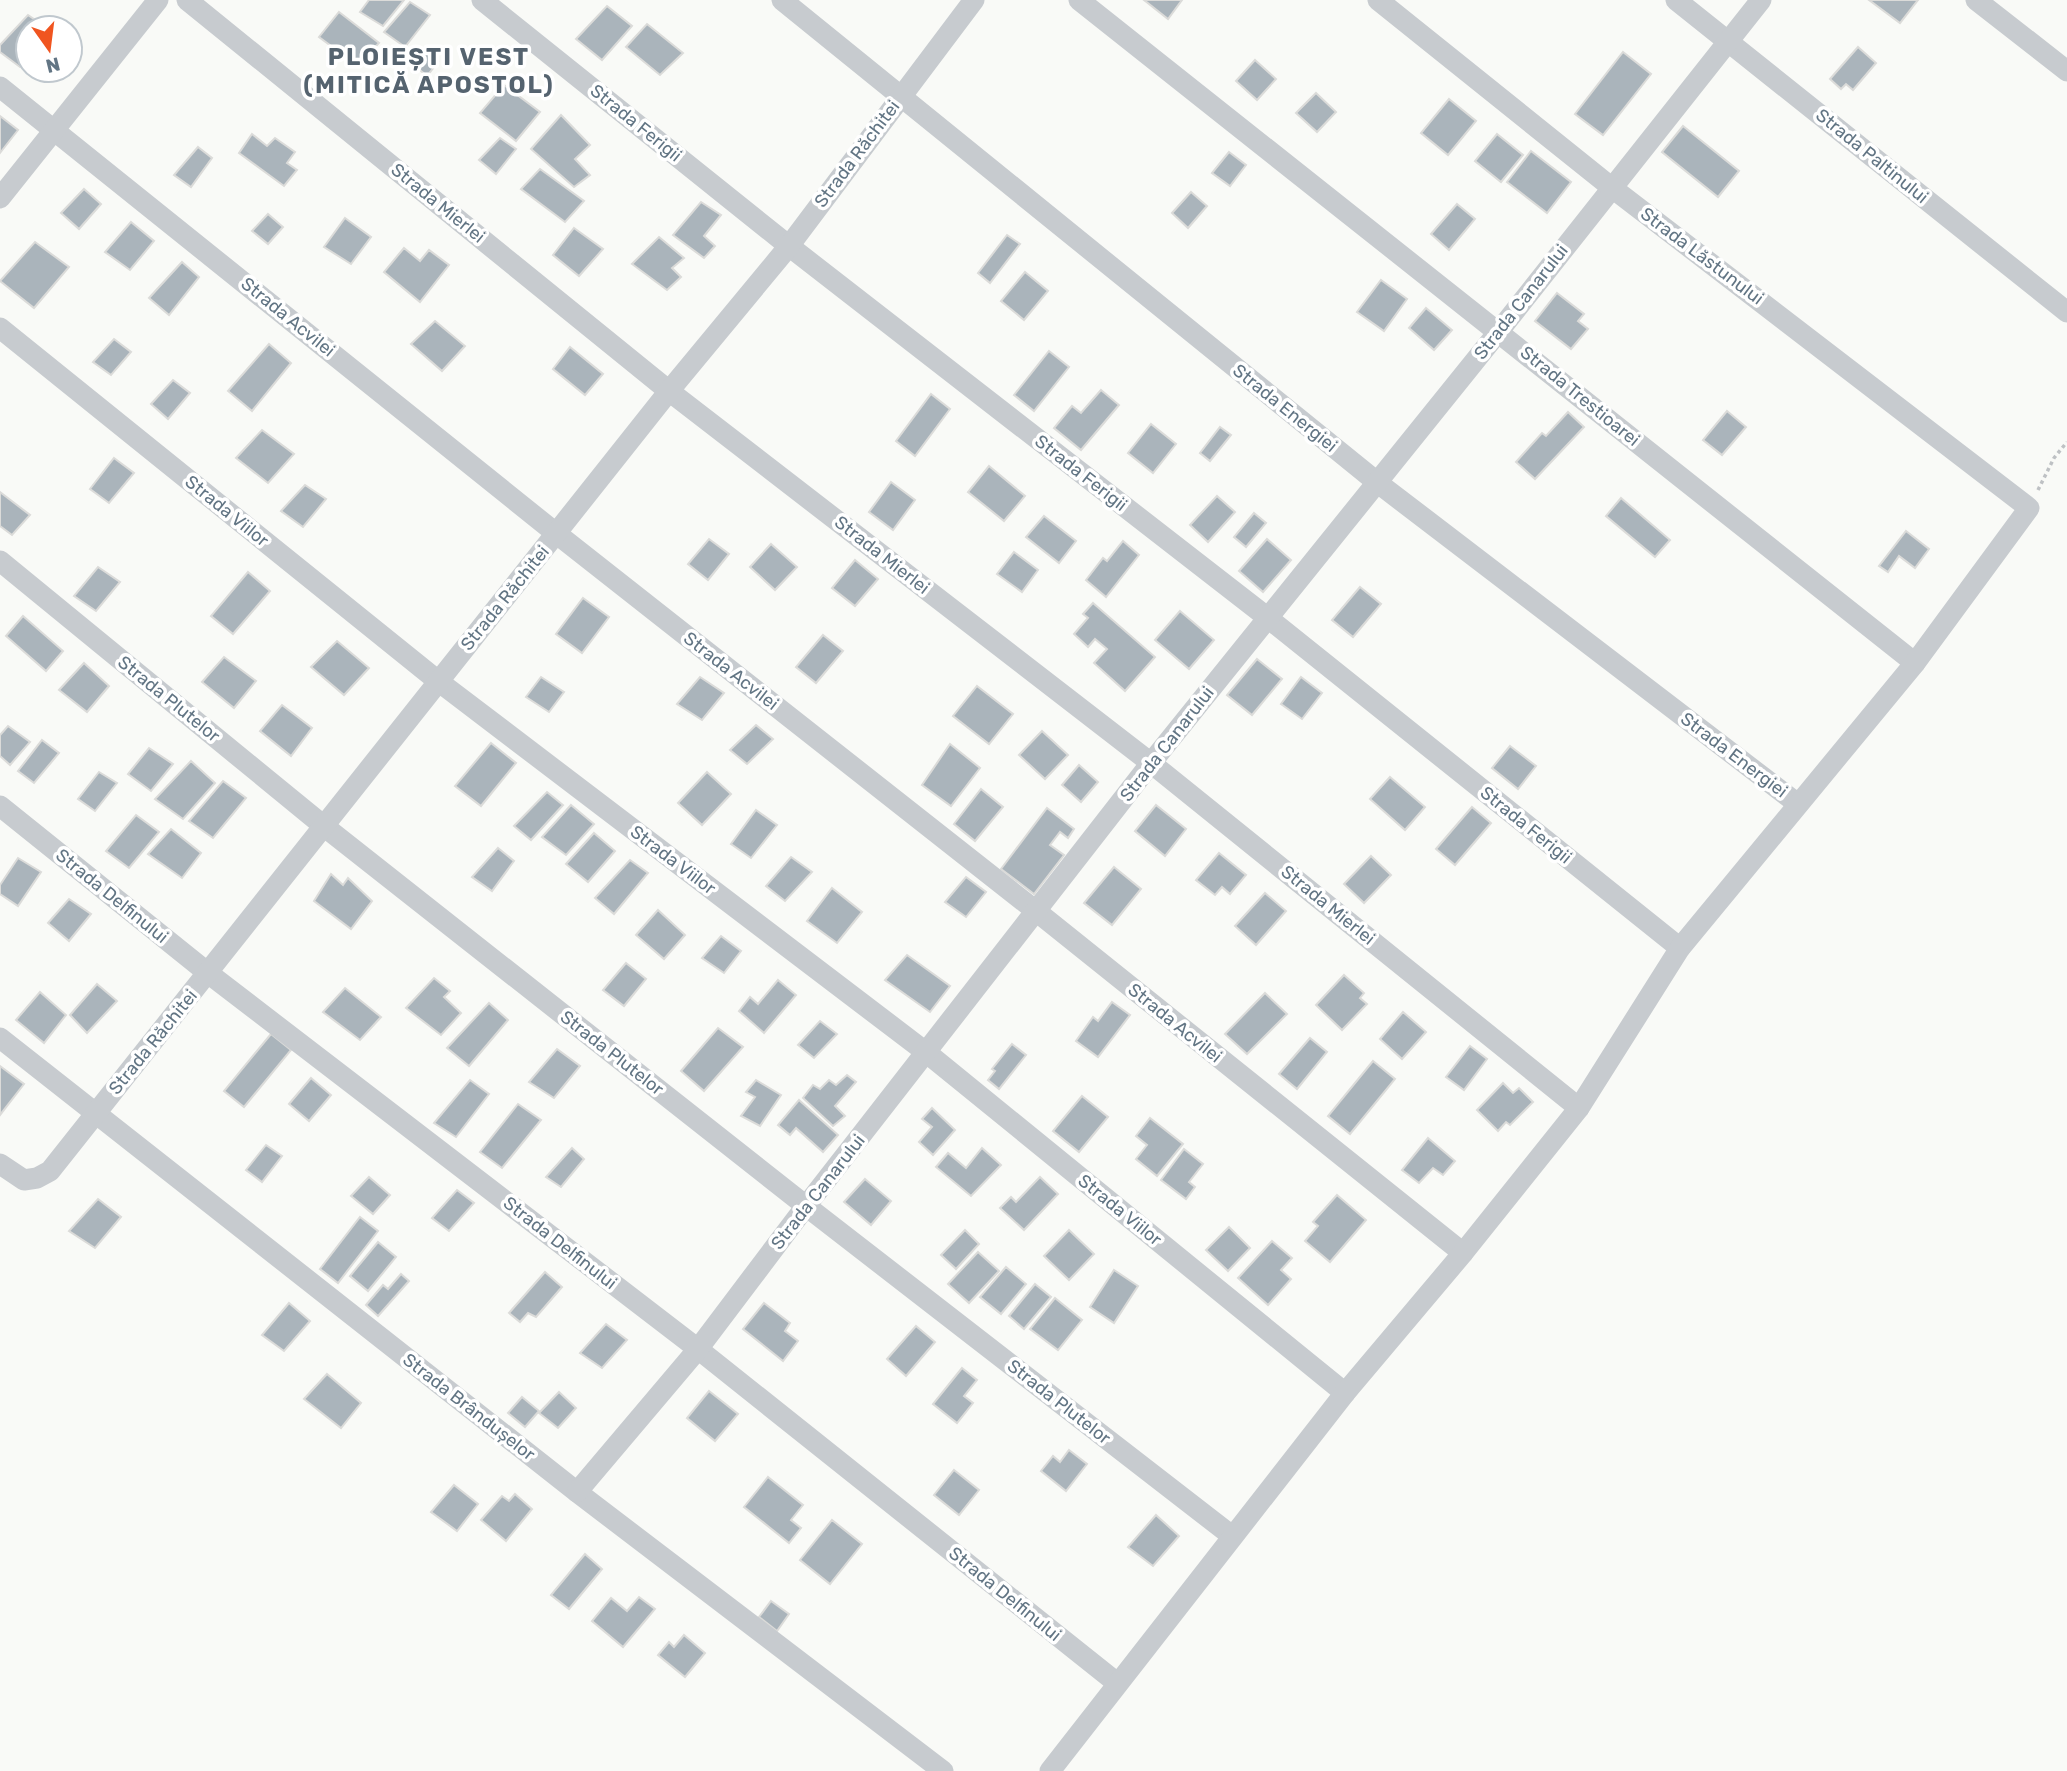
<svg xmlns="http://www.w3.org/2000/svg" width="2067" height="1771" viewBox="0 0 2067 1771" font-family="Rubik,sans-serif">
	<rect width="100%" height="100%" fill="#f9faf7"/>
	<g fill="#aab4bb" stroke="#dbdbd9" stroke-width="2">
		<path d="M369 0H404L383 26 360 12Z"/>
		<path d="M1144 0H1182L1168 19Z"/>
		<path d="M1869 0H1918L1900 23Z"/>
		<path d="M410 2 430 15 405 47 384 32Z"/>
		<path d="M607 6 632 26 602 60 576 39Z"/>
		<path d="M339 12 379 43 358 66 319 37Z"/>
		<path d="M28 15 47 28H28V58L20 67 0 52V45Z"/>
		<path d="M647 24 683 53 660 75 626 47Z"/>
		<path d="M419 47 438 62 427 76 408 60Z"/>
		<path d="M1858 47 1876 63 1853 90 1846 84 1841 89 1830 79Z"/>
		<path d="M1623 52 1651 74 1603 135 1575 114Z"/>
		<path d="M1255 60 1276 79 1257 100 1236 81Z"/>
		<path d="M504 85 540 112 516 141 480 113Z"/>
		<path d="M1316 93 1336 112 1317 132 1296 113Z"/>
		<path d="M1449 99 1476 121 1448 155 1421 133Z"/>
		<path d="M561 115 590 145 575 159 590 175 574 187 531 149Z"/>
		<path d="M0 116 18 130 0 153Z"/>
		<path d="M1683 126 1739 171 1718 197 1662 152Z"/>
		<path d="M252 134 267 146 275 138 295 152 287 163 297 170 284 186 239 153Z"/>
		<path d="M1497 134 1523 155 1501 182 1475 161Z"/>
		<path d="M500 138 516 149 496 174 479 160Z"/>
		<path d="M198 147 212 158 191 187 174 175Z"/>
		<path d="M1531 151 1571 182 1547 213 1507 182Z"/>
		<path d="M1229 152 1246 165 1230 186 1212 173Z"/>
		<path d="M540 169 584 201 565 222 521 189Z"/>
		<path d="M84 189 101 204 79 229 61 213Z"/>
		<path d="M1191 192 1207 206 1188 228 1172 213Z"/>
		<path d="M701 202 721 215 704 236 715 246 704 258 673 235Z"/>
		<path d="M1457 204 1475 219 1449 250 1431 234Z"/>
		<path d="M268 214 283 227 268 244 252 231Z"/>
		<path d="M345 218 371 237 351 264 324 247Z"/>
		<path d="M131 222 154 241 130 270 105 252Z"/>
		<path d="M574 228 603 249 579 276 553 255Z"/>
		<path d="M1007 235 1020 244 990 283 978 273Z"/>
		<path d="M659 237 684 258 672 268 681 277 667 290 632 264Z"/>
		<path d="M35 242 69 267 34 308 0 281Z"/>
		<path d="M404 248 420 261 429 250 449 265 420 302 384 272Z"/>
		<path d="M182 262 199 277 169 315 149 298Z"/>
		<path d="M1025 272 1048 291 1024 320 1001 301Z"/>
		<path d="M1381 280 1407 299 1384 331 1357 312Z"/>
		<path d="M1557 293 1584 314 1578 321 1588 329 1571 349 1535 321Z"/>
		<path d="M1426 308 1452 330 1434 350 1409 328Z"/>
		<path d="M435 321 465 346 442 371 411 344Z"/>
		<path d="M114 339 131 352 111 375 93 362Z"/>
		<path d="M269 344 291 363 252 411 228 391Z"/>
		<path d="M570 347 603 374 585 395 553 369Z"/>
		<path d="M1049 351 1069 367 1034 411 1014 395Z"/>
		<path d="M173 380 190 393 168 419 151 404Z"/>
		<path d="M1101 390 1119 405 1081 450 1054 428 1072 406 1081 413Z"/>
		<path d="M931 394 950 409 915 456 896 441Z"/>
		<path d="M1727 411 1746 427 1722 455 1703 440Z"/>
		<path d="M1568 412 1584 427 1535 479 1516 462 1542 433 1546 436Z"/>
		<path d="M1151 424 1176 444 1153 473 1128 453Z"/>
		<path d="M1220 427 1231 435 1210 461 1200 453Z"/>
		<path d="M262 430 294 454 268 483 236 458Z"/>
		<path d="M114 458 134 473 109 503 90 489Z"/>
		<path d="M989 466 1025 496 1004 521 968 492Z"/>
		<path d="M891 482 915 500 893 530 869 512Z"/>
		<path d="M305 485 326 499 303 527 281 511Z"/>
		<path d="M0 492 30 515 12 535 0 526Z"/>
		<path d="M1217 496 1235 512 1208 542 1190 525Z"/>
		<path d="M1621 498 1670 540 1655 557 1606 516Z"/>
		<path d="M1254 513 1266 523 1246 547 1234 537Z"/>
		<path d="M1044 516 1076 541 1059 563 1026 537Z"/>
		<path d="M1906 531 1929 549 1915 568 1899 556 1888 572 1879 566Z"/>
		<path d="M709 539 729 554 708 580 688 564Z"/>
		<path d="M1267 539 1291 560 1263 592 1239 571Z"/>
		<path d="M1123 541 1139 555 1106 597 1086 580 1103 558 1107 561Z"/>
		<path d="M771 544 797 567 775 590 750 567Z"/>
		<path d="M1014 552 1038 570 1022 592 997 574Z"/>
		<path d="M855 560 878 579 855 606 832 588Z"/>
		<path d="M98 567 120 582 96 611 74 596Z"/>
		<path d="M248 572 270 591 233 634 211 616Z"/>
		<path d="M1360 587 1381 604 1353 637 1332 620Z"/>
		<path d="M583 598 609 617 582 653 556 634Z"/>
		<path d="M1093 603 1155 657 1125 691 1094 663 1107 649 1095 639 1088 647 1074 634 1088 618 1083 614Z"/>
		<path d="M1180 611 1214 640 1189 669 1155 640Z"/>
		<path d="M23 616 63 651 46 671 6 636Z"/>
		<path d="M823 635 843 651 816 683 796 667Z"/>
		<path d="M337 641 369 668 344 695 311 667Z"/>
		<path d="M224 657 256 681 234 708 202 682Z"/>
		<path d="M1257 659 1282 679 1252 715 1227 695Z"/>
		<path d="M84 663 109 686 87 712 59 690Z"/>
		<path d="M541 677 564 692 549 712 526 697Z"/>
		<path d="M700 677 724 693 702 720 677 704Z"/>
		<path d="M1301 677 1322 693 1302 719 1281 704Z"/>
		<path d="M977 686 1013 714 989 744 953 716Z"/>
		<path d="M282 705 312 728 291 756 260 731Z"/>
		<path d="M756 725 773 739 747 764 730 750Z"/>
		<path d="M8 726 30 742 10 765 0 756V735Z"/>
		<path d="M1042 731 1068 755 1045 779 1019 755Z"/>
		<path d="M42 740 59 753 34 783 18 771Z"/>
		<path d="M491 743 516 763 481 806 455 786Z"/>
		<path d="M950 744 980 768 951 806 922 785Z"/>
		<path d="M1510 746 1536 766 1518 789 1492 768Z"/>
		<path d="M149 748 173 764 151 791 128 774Z"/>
		<path d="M191 761 215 783 183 819 155 799Z"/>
		<path d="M1079 765 1098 782 1081 802 1062 785Z"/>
		<path d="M99 772 117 783 95 811 78 799Z"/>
		<path d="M707 772 731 794 702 825 678 803Z"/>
		<path d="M1390 777 1425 807 1405 830 1370 799Z"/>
		<path d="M223 781 246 798 213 838 189 821Z"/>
		<path d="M981 789 1003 807 975 841 954 824Z"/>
		<path d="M547 792 563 805 531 840 514 826Z"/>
		<path d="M571 805 594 824 566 855 542 837Z"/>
		<path d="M1156 805 1186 829 1165 856 1135 831Z"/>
		<path d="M1472 807 1491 823 1455 865 1436 849Z"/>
		<path d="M1047 808 1074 829 1068 838 1060 832 1050 845 1064 855 1034 894 1001 869Z"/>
		<path d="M756 810 777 825 751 858 731 844Z"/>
		<path d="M136 815 159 832 129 868 106 851Z"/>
		<path d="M171 829 201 853 182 878 148 854Z"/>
		<path d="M594 833 615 851 588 882 566 864Z"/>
		<path d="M498 848 514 861 492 891 472 877Z"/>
		<path d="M1219 853 1246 875 1230 894 1222 887 1215 895 1196 880Z"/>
		<path d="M1371 856 1391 875 1364 903 1344 884Z"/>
		<path d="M791 857 812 872 785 901 766 886Z"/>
		<path d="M18 858 41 872 18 906 0 894V885Z"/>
		<path d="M630 860 648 873 614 914 595 898Z"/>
		<path d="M1114 867 1141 889 1112 925 1084 903Z"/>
		<path d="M331 874 343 885 348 878 372 901 351 929 314 901Z"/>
		<path d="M966 877 986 892 966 917 945 902Z"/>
		<path d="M832 888 862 912 837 943 807 921Z"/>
		<path d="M1265 893 1286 911 1256 945 1235 926Z"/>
		<path d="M69 899 91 914 69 941 48 923Z"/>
		<path d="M658 910 685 935 664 959 636 935Z"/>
		<path d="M721 936 741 951 724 973 702 958Z"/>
		<path d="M907 955 950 986 930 1012 885 980Z"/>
		<path d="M626 963 646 979 624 1006 603 990Z"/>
		<path d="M1344 975 1364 993 1360 998 1367 1004 1342 1030 1316 1005Z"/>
		<path d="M434 978 450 991 444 997 461 1013 441 1035 406 1008Z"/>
		<path d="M778 980 796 995 764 1033 739 1011 750 997 758 1004Z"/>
		<path d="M97 984 117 1001 87 1033 70 1015Z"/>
		<path d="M345 988 381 1017 360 1040 323 1012Z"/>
		<path d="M40 992 66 1015 44 1043 16 1020Z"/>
		<path d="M1265 993 1287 1014 1247 1054 1225 1034Z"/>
		<path d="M1112 1002 1130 1015 1098 1057 1076 1041 1093 1017 1098 1021Z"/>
		<path d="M489 1003 508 1020 469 1066 447 1048Z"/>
		<path d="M1403 1012 1426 1032 1402 1059 1380 1039Z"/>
		<path d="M820 1021 837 1034 814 1058 798 1045Z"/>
		<path d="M718 1028 743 1047 704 1091 681 1071Z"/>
		<path d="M271 1034 291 1050 244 1107 224 1091Z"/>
		<path d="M1310 1038 1327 1052 1297 1089 1279 1074Z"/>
		<path d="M1012 1044 1026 1055 999 1089 988 1080 995 1071 992 1069Z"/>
		<path d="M1470 1046 1487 1059 1464 1090 1446 1077Z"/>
		<path d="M557 1049 580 1066 554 1098 529 1082Z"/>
		<path d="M1373 1061 1395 1079 1350 1134 1328 1116Z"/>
		<path d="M0 1066 24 1084 0 1115Z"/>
		<path d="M847 1075 856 1082 835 1106 845 1116 833 1126 803 1098 813 1085 820 1089 829 1080 836 1085Z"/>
		<path d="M311 1078 331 1095 309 1121 289 1104Z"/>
		<path d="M470 1080 489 1094 456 1137 434 1123Z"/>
		<path d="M756 1080 781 1095 760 1126 741 1116 755 1097 746 1092Z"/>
		<path d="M1503 1083 1513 1093 1519 1088 1533 1102 1510 1125 1506 1122 1498 1131 1477 1110Z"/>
		<path d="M1082 1096 1108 1117 1079 1152 1053 1131Z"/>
		<path d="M799 1100 838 1135 823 1152 796 1128 790 1135 778 1125Z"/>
		<path d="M518 1104 541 1120 502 1168 480 1152Z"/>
		<path d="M932 1108 955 1130 933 1155 919 1142 932 1127 922 1119Z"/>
		<path d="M1150 1118 1183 1144 1157 1176 1136 1159 1147 1145 1136 1136Z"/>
		<path d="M1428 1138 1455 1161 1443 1175 1433 1168 1419 1183 1402 1170Z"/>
		<path d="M266 1145 282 1156 262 1182 246 1170Z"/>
		<path d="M572 1148 584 1159 561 1187 546 1177Z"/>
		<path d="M982 1148 1001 1165 971 1196 936 1167 948 1153 966 1168Z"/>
		<path d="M1184 1149 1203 1164 1189 1182 1195 1187 1186 1199 1161 1180Z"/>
		<path d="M369 1177 390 1195 373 1214 351 1196Z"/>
		<path d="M1040 1177 1058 1194 1024 1230 1000 1208 1011 1197 1016 1202Z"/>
		<path d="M865 1179 891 1201 871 1225 844 1202Z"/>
		<path d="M457 1190 474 1203 449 1231 432 1218Z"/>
		<path d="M1337 1195 1366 1220 1330 1262 1305 1241 1318 1226 1313 1222Z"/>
		<path d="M98 1199 121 1217 95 1248 69 1231Z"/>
		<path d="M360 1217 378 1231 338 1283 320 1269Z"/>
		<path d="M1229 1227 1250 1248 1228 1271 1206 1250Z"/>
		<path d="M965 1230 979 1244 956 1269 941 1255Z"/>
		<path d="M1069 1230 1094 1254 1069 1280 1044 1256Z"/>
		<path d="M1272 1241 1292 1258 1281 1270 1291 1279 1268 1305 1238 1278Z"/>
		<path d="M378 1242 396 1257 368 1291 350 1276Z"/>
		<path d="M978 1252 999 1271 969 1303 948 1284Z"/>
		<path d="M1006 1267 1026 1284 1001 1314 980 1297Z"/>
		<path d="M1114 1270 1138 1286 1114 1323 1090 1307Z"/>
		<path d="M545 1272 562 1287 536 1317 528 1313 520 1322 509 1313Z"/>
		<path d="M401 1274 409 1281 378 1316 366 1305 383 1285 388 1289Z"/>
		<path d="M1035 1284 1051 1297 1024 1329 1009 1316Z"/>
		<path d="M1055 1298 1082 1320 1058 1350 1030 1329Z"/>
		<path d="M289 1303 310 1321 284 1351 262 1335Z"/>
		<path d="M764 1303 790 1323 785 1331 798 1341 783 1361 743 1329Z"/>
		<path d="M606 1324 627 1340 602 1368 580 1353Z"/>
		<path d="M916 1326 935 1342 906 1376 887 1359Z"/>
		<path d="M962 1368 977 1380 964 1396 973 1403 957 1423 933 1404Z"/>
		<path d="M327 1374 361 1403 341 1428 304 1399Z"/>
		<path d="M709 1391 738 1414 715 1441 687 1418Z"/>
		<path d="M559 1392 576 1408 558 1428 539 1413Z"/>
		<path d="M522 1397 539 1411 525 1427 508 1413Z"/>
		<path d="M1069 1450 1087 1464 1066 1491 1041 1471 1053 1456 1060 1462Z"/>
		<path d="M954 1470 979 1490 959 1515 934 1495Z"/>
		<path d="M768 1477 803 1505 791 1520 801 1528 789 1543 744 1507Z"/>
		<path d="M454 1485 478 1504 457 1531 431 1512Z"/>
		<path d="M515 1494 532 1509 506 1541 481 1520 502 1496 509 1501Z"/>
		<path d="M1156 1515 1179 1536 1153 1566 1128 1547Z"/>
		<path d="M832 1520 862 1544 830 1584 800 1560Z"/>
		<path d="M585 1554 602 1569 569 1609 551 1595Z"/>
		<path d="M639 1597 655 1609 623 1647 592 1621 611 1598 627 1611Z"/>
		<path d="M771 1601 789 1614 777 1631 759 1617Z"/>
		<path d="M684 1635 705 1653 685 1677 658 1655 669 1642 674 1647Z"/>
	</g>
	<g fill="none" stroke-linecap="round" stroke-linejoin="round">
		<path stroke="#bec1c4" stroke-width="3.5" stroke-dasharray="3.5 3.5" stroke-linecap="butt" d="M2038 490 2054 458 2067 442"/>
		<g stroke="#c7cbcf" stroke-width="21">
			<path d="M187 0 669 391 1151 763 1579 1108"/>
			<path d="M482 0 789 246 1268 618 1680 948"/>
			<path d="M782 0 1378 483 1798 804"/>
			<path d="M1079 0 1915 663"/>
			<path d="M1676 0 2067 312"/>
			<path d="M1976 0 2067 71"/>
			<path d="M0 87 557 534 1036 911 1463 1253"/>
			<path d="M0 198 158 0"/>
			<path d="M0 328 438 681 927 1053 1345 1393"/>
			<path d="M0 561 325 827 806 1206 1232 1536"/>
			<path d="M0 806 208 973 698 1349 1117 1683"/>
			<path d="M0 1038 577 1492 943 1771"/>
			<path d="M0 1164 24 1180 37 1178 50 1171 669 391 789 246 974 0"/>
			<path d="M577 1492 698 1349 806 1206 1151 763 1499 331 1761 0"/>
			<path d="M1050 1771 1345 1393 1463 1253 1579 1108 1680 948 1915 663 2029 508 1611 187 1378 0"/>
		</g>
	</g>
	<g text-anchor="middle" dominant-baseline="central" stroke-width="7" stroke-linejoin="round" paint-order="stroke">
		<g font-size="18" fill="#627584" stroke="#fff">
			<text transform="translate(636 123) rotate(39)">Strada Ferigii</text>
			<text transform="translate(857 154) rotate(-53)">Strada Răchitei</text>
			<text transform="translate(1872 156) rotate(39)">Strada Paltinului</text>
			<text transform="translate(438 203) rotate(39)">Strada Mierlei</text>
			<text transform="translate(1702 256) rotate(37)">Strada Lăstunului</text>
			<text transform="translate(1521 302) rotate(-52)">Strada Canarului</text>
			<text transform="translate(288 317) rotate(39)">Strada Acvilei</text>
			<text transform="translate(1580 396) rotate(39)">Strada Trestioarei</text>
			<text transform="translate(1285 408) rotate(39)">Strada Energiei</text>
			<text transform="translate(1081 473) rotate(38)">Strada Ferigii</text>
			<text transform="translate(227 511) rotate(39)">Strada Viilor</text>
			<text transform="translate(882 555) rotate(38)">Strada Mierlei</text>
			<text transform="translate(505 598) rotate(-51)">Strada Răchitei</text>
			<text transform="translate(731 671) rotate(38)">Strada Acvilei</text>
			<text transform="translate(169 699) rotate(39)">Strada Plutelor</text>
			<text transform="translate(1167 744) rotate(-52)">Strada Canarului</text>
			<text transform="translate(1734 755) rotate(37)">Strada Energiei</text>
			<text transform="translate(1526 825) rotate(39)">Strada Ferigii</text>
			<text transform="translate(673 860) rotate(37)">Strada Viilor</text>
			<text transform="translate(112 896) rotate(39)">Strada Delfinului</text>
			<text transform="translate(1328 905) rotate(39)">Strada Mierlei</text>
			<text transform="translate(1175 1023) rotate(39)">Strada Acvilei</text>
			<text transform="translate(153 1042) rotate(-51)">Strada Răchitei</text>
			<text transform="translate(612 1053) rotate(38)">Strada Plutelor</text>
			<text transform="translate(818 1192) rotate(-52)">Strada Canarului</text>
			<text transform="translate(1120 1210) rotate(39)">Strada Viilor</text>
			<text transform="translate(560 1243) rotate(38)">Strada Delfinului</text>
			<text transform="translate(1059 1402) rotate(38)">Strada Plutelor</text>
			<text transform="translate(469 1407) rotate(38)">Strada Brândușelor</text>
			<text transform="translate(1005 1594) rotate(39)">Strada Delfinului</text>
		</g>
		<g font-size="24" font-weight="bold" letter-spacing="2" fill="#55636f" stroke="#fff">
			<text x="429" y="57">PLOIEȘTI VEST<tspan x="429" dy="28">(MITICĂ APOSTOL)</tspan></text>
		</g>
	</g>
	<g transform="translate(49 49) rotate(166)"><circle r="33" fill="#ffffff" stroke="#c0c8ce" stroke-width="2"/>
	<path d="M0-5L12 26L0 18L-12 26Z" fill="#f05520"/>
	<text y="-10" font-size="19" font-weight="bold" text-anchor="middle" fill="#627584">N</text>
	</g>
</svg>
